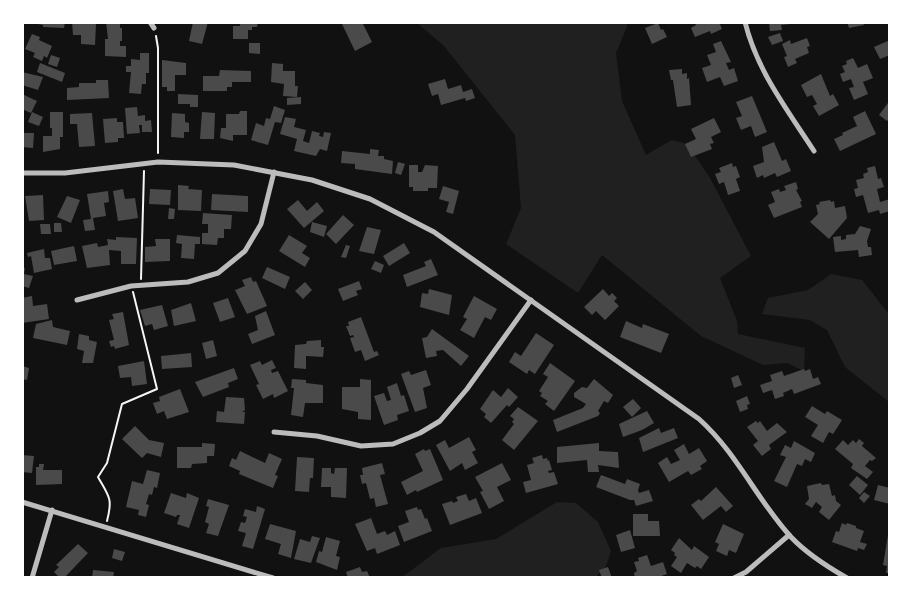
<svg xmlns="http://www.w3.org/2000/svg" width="912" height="600" viewBox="0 0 912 600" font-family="Barlow,sans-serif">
	<rect width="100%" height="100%" fill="#111"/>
	<g fill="#202020">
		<path d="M417 23H627V27L616 53 622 101 646 155 672 140 687 144 710 178 751 256 720 278 737 321 738 334 805 348 804 371 787 363 763 365 701 336 602 255 578 293 506 244 521 208 515 135 444 46Z"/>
		<path d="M831 274 862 280 889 314V402L845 367 827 330 810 320 762 314 768 298 808 290Z"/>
		<path d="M557 502 576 503 598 522 611 551 606 566 596 577 401 578 441 548 496 539Z"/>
	</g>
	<g fill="#4a4a4a">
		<path d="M38 22H65L64 28 43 27V25L38 24Z"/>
		<path d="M72 22 96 24 95 45 81 44V35H73Z"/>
		<path d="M106 22H120V28H122V41H120V46H126V57L105 56V39H108Z"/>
		<path d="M193 22H208L202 44 189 41Z"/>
		<path d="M240 22H258L257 27H252V30H248V39H233V26H240Z"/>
		<path d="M341 22H362L372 42 355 51Z"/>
		<path d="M695 22H719L722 29 711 34 710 31 695 37 691 28 696 25Z"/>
		<path d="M769 22H790V24L781 25 782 30 770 31Z"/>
		<path d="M847 22H863L864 25 849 28Z"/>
		<path d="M658 23 661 30 663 29 667 37 652 44 645 28Z"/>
		<path d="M780 33 783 41 772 45 768 37Z"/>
		<path d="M32 34 40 37 39 40 52 46 47 58 44 56 42 61 33 57 35 53 25 49Z"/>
		<path d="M807 38 810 46 807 47 809 53 795 59 797 63 788 67 784 57 787 56 782 44 790 40 791 44Z"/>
		<path d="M890 40V55L880 59 874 47Z"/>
		<path d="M721 41 731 62 726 63 729 70 734 68 738 81 724 86 720 77 707 82 702 68 711 65 707 55 716 52 713 44Z"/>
		<path d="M249 43H260V54L249 53Z"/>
		<path d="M140 53H149V73H146V84H142L141 94 129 93 131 72H126V66H131V59L140 60Z"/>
		<path d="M51 55 60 58 57 67 48 64Z"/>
		<path d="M853 58 858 68 867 64 873 78 863 82 868 94 854 100 849 88 854 87 851 79 843 82 840 74 845 72 842 66 847 64 846 61Z"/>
		<path d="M162 60 186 63V75H175V91H167V87H162Z"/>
		<path d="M40 63 65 73 62 82 37 72Z"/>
		<path d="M272 63 283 64V71H295V86H298L297 97 283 96 284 84 271 82Z"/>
		<path d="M682 69V74L687 73V79L689 78 691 105 677 107 673 80H671L669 70Z"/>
		<path d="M220 70 251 71V82H232V87H227V91H203V76H219Z"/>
		<path d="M22 72 43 77 38 90 22 85Z"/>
		<path d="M821 74 830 96 833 94 839 105 819 116 813 106 817 104 812 95 807 97 801 85Z"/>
		<path d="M445 79 448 89 461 85 463 92 472 89 475 98 466 101 465 98 441 105 438 94 432 96 428 84Z"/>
		<path d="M96 80H108L109 98 67 100V88L79 87V83H96Z"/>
		<path d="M22 94 37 101 31 113 22 109Z"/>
		<path d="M178 94 198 95V107H190V104H178Z"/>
		<path d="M752 96 767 132 755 137 751 126 741 130 736 118 742 116 736 102Z"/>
		<path d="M301 97V104L287 105V98Z"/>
		<path d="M888 103 890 118 887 121 879 115Z"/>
		<path d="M274 106 285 110 281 123 275 122 268 145 251 140 256 123 264 126 266 118 270 119Z"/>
		<path d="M137 107 138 116 145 115V121L151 120 152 132H142V125H139L140 133 127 134 125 108Z"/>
		<path d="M240 111H247V135H233V141L220 138 221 128H226V114H239Z"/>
		<path d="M865 111 876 134 840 151 834 139 843 135 842 133 857 126 853 117Z"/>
		<path d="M32 112 43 117 39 126 28 122Z"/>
		<path d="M50 112H63V137H60V149L43 152V136H52V128H50Z"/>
		<path d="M202 112 215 113 214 139H200Z"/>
		<path d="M92 113 95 146 79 147 77 124H70V114Z"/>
		<path d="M172 113 185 114V122L189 123V132H184V138L171 137Z"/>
		<path d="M285 117 296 119 294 127 306 130 303 141 309 143 312 131 320 133 319 136 323 137 324 132 331 133 327 151 320 149 316 156 294 151 297 139 280 134Z"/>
		<path d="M117 118V122H123L124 138H118V142L105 143 103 119Z"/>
		<path d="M714 118 721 132 711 137 714 143 710 144 712 149 691 157 685 144 696 139 691 129Z"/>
		<path d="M22 133H34L33 148 22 147Z"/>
		<path d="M774 142 782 161 786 159 791 171 777 177 775 173 764 178 763 175 757 178 753 166 764 162 762 147Z"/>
		<path d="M370 149 379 150 378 156H384V159L393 161 392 174 355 169V164L341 163 342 151 370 154Z"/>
		<path d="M398 162 405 164 401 175 395 173Z"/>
		<path d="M732 163 733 167 736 166 740 177 736 179 740 191 728 195 724 182 719 184 715 174 721 172 719 168Z"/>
		<path d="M409 165H418V172H422L425 165 438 166 437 188H428V191H413V187H409Z"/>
		<path d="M875 166 878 179 881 178 884 187 877 189 880 202 890 199V211L880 214 879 210 868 213 863 195 856 197 854 189 858 188 856 180 864 178 863 174 868 172 867 168Z"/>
		<path d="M796 182 798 189 796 190 802 201 800 202 802 207 774 218 768 205 775 202 771 192 779 189 780 192 786 190 784 186Z"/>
		<path d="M178 185 189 186 188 189 202 190 201 211 178 210Z"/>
		<path d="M443 186 459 191 453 214 446 212 449 202 439 199Z"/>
		<path d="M123 189 125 199 135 198 138 218 118 221 113 191Z"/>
		<path d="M150 189 171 190 170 205 149 204Z"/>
		<path d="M108 191 109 202 104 203 106 216 93 218 95 230 85 231 83 220 91 219 87 194Z"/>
		<path d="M212 194 248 196V212L211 210Z"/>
		<path d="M43 195 44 220 29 221 25 196Z"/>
		<path d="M67 196 80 200 71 223 57 217Z"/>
		<path d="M298 200 307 211 317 202 324 211 304 228 287 209Z"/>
		<path d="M830 200 831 202 834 201 835 208 845 206 847 218 829 239 810 222 818 214 816 205 820 204 819 202Z"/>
		<path d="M169 208 175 209 174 219H168Z"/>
		<path d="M203 213 232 215 231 229H224V238H218L217 245 202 244V233H208V224H202Z"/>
		<path d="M343 215 354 225 336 244 326 234Z"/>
		<path d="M312 222 327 226 324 237 310 232Z"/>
		<path d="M54 223H61L62 232H54Z"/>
		<path d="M40 224H50L51 234H41Z"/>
		<path d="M860 226 871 229 867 241 868 247H871L872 255 859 257 858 250 835 252 833 237 841 236V240L846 239V235L855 234Z"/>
		<path d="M367 227 381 230 374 254 359 251Z"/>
		<path d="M177 235 200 237V244H195L194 259 181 258 182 244 176 243Z"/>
		<path d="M289 235 307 246 302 253 310 258 305 267 279 251Z"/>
		<path d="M116 237 137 238 136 264H121V251L109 250 110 265 87 268 82 246 97 243 98 247 108 245 107 239 116 240Z"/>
		<path d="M155 239H170V261L145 262V247L156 246Z"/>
		<path d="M404 243 410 253 389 266 383 256Z"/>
		<path d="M346 245 350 246 346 258 341 257Z"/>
		<path d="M74 246 77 261 54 265 51 251Z"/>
		<path d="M44 249 45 258H50L52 269 34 273 31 256 28 257 27 253Z"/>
		<path d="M431 259 438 275 407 287 403 275 426 266 424 262Z"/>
		<path d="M375 261 384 265 381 273 371 269Z"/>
		<path d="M267 267 290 277 285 289 262 278Z"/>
		<path d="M22 268H25L24 274 33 276 29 288 22 286Z"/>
		<path d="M251 277 253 282 256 281 267 306 247 314 235 290 245 286 242 280Z"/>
		<path d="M359 281 362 289 356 291 358 295 343 301 338 289Z"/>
		<path d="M305 282 312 290 303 299 295 291Z"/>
		<path d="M429 289 452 295 449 315 420 307 422 293 428 294Z"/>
		<path d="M603 289 609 296 612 293 617 298 614 301 619 306 605 320 596 311 592 315 584 307Z"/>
		<path d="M32 296 33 306 47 304 49 319 22 323V298Z"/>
		<path d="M474 296 497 309 491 320 485 317 474 338 460 330 467 319 463 317Z"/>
		<path d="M228 298 235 317 220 322 213 303Z"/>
		<path d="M191 303 196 321 174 326 171 310Z"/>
		<path d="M162 305 168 326 154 330 152 324 145 326 140 310Z"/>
		<path d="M266 311 275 335 252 344 248 334 258 330 255 316Z"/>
		<path d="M123 312 129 345 115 349 114 346 111 347 109 341 114 340 109 320 114 319 112 314Z"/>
		<path d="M361 317 374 352 377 351 379 355 365 361 361 350 355 352 350 338 354 337 353 335 350 336 346 326H349L348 322Z"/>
		<path d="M52 320 53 327 70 331 67 345 33 338 36 324Z"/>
		<path d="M626 321 642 328 643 324 669 334 661 353 620 337Z"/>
		<path d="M432 329 469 356 461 366 443 350 436 351 437 356 426 358 422 338 427 337Z"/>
		<path d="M536 333 554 345 535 374 529 370 527 374 509 362 515 352 521 356Z"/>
		<path d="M79 334 89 336V340L97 342 93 363H82L84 351 77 349Z"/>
		<path d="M213 340 217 356 206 359 202 343Z"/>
		<path d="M321 340V347H324L323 357 306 356V369L294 368 295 345 306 344 307 341Z"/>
		<path d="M191 353 192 367 162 369 161 356Z"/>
		<path d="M272 360 276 368 271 370 272 373 278 371 288 391 274 398 273 394 263 399 256 385 259 384 250 365 260 361 262 365Z"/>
		<path d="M144 361 147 384 132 386 131 377 120 378 118 366Z"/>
		<path d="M550 363 575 381 554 411 545 404 548 401 540 396 542 393 539 391 548 377 543 374Z"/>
		<path d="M22 366 29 368 27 380 22 379Z"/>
		<path d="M234 368 238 379 228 383 229 387 203 397 195 382Z"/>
		<path d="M804 369 805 371 810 369 813 379 818 377 821 384 794 394 792 389 783 393 784 396 775 399 772 390 763 393 760 385 772 381 770 375 782 371 784 376Z"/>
		<path d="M426 370 431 385 423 388 427 408 415 412 401 374 409 371 411 375Z"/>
		<path d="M738 375 742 385 734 388 731 378Z"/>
		<path d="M292 379 306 380V383L323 385V403H305L303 417 291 415 294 388H291Z"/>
		<path d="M360 379 371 380V420L358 419V412L342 409V387H360Z"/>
		<path d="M594 379 613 395 608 403 604 401 598 411 600 413 598 416 557 432 553 420 583 408 586 404 574 397V393L582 387 587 388Z"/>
		<path d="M397 383 401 396 404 395 409 411 397 415 398 420 384 425 374 396 384 393 387 401 391 400 387 387Z"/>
		<path d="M508 388 518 397 509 407 507 405 491 423 484 417 486 414 480 409 493 390 501 397Z"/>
		<path d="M180 389 189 412 167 419 164 411 157 414 153 403 160 401 159 397Z"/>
		<path d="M747 396 750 404 747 405 748 409 740 412 736 401Z"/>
		<path d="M226 397 244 398 245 410 242 412H245L244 424 216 422 217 411 224 412Z"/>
		<path d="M633 399 641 408 632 417 623 407Z"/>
		<path d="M812 406 825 414 827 411 842 420 833 434 829 432 823 443 811 436 818 425 805 417Z"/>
		<path d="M518 407 538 421 514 450 502 440 514 424 512 422 514 419 510 416Z"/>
		<path d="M647 411 654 423 642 430 623 437 619 424Z"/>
		<path d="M756 421 758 423 760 421 767 431 777 423 787 432 769 445 771 449 762 456 753 445 758 441 747 427Z"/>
		<path d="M135 426 149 440 164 443 161 457 147 453 142 458 122 439Z"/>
		<path d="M659 428 661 433 674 428 678 438 643 452 639 438Z"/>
		<path d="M469 437 476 450 472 452 478 463 465 470 462 463 450 471 436 445 445 440 449 448Z"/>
		<path d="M859 439 864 443 862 446 876 458 872 461 870 460 865 466 873 472 867 479 851 468 853 464 835 449 843 440 848 445 853 440 856 443Z"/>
		<path d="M794 441 815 453 811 462 805 459 802 466 797 464 787 487 774 481 786 457 780 455 785 445 791 448Z"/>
		<path d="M202 443 215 444 214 456H207V463L192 464 191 468H177V447H202Z"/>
		<path d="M599 443V451L618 452 619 468 598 465 599 472H588L587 460 557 463V447Z"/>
		<path d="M684 444 689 454 699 448 707 461 700 466 702 469 691 475 688 471 669 482 658 463 667 457 671 464 680 460 674 450Z"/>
		<path d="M424 449 425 451 430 449 443 480 417 492 416 490 407 495 401 482 423 471 415 454Z"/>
		<path d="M240 451 265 463 269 453 282 459 275 475 278 476 273 488 239 474 240 471 229 466 232 458 236 460Z"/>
		<path d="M22 455 34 456 32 473 22 472Z"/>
		<path d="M542 455 543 459 547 458 548 461 549 460 552 470 548 471 549 473 554 472 558 484 526 493 523 482 531 480 527 465 534 463 532 458Z"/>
		<path d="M297 457 314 458 313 478H310L309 492 295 491Z"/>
		<path d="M382 463 385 474 380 475 388 504 376 507 374 498 370 499 366 483 362 484 360 475H363L362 468Z"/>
		<path d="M502 463 511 480 497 487 504 501 489 509 480 492 483 491 475 477Z"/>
		<path d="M39 464H44L43 470H62V484L36 485V467H39Z"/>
		<path d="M322 468H331V473L334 474 335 468H347L346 498 331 497V487H321Z"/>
		<path d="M147 470 160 473 157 488 154 487 152 495 149 494 146 504 149 505 146 517 138 515 139 510 126 507 132 481 143 484Z"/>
		<path d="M601 475 625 484 627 479 640 484 638 490 639 493 649 490 653 501 636 506 634 500H630L596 487Z"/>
		<path d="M857 476 868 485 860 495 849 485Z"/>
		<path d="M821 483 822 485 829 484 832 496 835 495 836 501 841 505 829 520 819 512 822 507 816 502 812 508 805 504 809 499 807 486Z"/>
		<path d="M878 485 890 488V504L874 500Z"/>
		<path d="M716 487 733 506 726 512 721 506 703 520 691 505 699 499 701 501Z"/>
		<path d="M864 492 870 496 864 503 859 498Z"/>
		<path d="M171 493 186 498 187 493 199 498 189 528 177 524 180 515H177L176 517 164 513Z"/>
		<path d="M466 494 469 501 476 498 482 513 450 525 442 504 452 501 453 503 458 501 456 497Z"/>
		<path d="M208 499 229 505 218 536 206 533 209 524 205 522 209 507 206 506Z"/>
		<path d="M257 506 265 509 253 549 242 546 246 533 238 531 241 522 245 523 247 517 243 516 245 509 256 512Z"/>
		<path d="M417 507 418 510 421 509 425 519 427 518 432 531 404 542 398 526 409 522 405 511Z"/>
		<path d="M633 514H648V521H659L660 536H633Z"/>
		<path d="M371 518 377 534 385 531 387 535 395 531 400 545 377 554 375 548 367 551 355 524Z"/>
		<path d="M842 523 846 525 847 523 856 526V528L864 531 860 542 867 544 864 550 858 548 857 551 832 542 836 531 839 532Z"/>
		<path d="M270 524 296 531 291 558 278 554 281 544 265 539Z"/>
		<path d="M723 524 744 534 736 553 729 550 727 556 716 551 719 544 715 542Z"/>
		<path d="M630 530 635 548 621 552 616 535Z"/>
		<path d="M888 535H890V573H886L887 566 883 565Z"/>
		<path d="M312 536 320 538 311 563 294 559 300 539 310 542Z"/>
		<path d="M326 537 340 541 336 556 340 557 337 570 316 562 319 551 322 552Z"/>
		<path d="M679 538 692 550 694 546 709 557 701 569 697 566 695 568 687 563 681 573 671 566 677 557 674 555 675 553 671 550Z"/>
		<path d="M78 544 88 553 64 578H60L54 572 59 567 56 565Z"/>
		<path d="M114 549 125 552 122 561 112 558Z"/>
		<path d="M647 555 651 566 663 562 667 574 656 578H635L634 573 637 571 634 562 639 561 638 558Z"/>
		<path d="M360 567 362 572 367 571 370 578H348L346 572Z"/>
		<path d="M608 567 612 578H602L599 570Z"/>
		<path d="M93 570 114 572 113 578H92Z"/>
	</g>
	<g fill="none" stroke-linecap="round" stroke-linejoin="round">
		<g stroke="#f5f5f5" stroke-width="2">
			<path d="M156 36 158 48V153"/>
			<path d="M141 279 144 171"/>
			<path d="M107 521C113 498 109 497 98 477L107 463 122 404 157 389 133 292"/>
		</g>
		<g stroke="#bcbcbc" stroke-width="5">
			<path d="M150 22 154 28"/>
			<path d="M745 22C757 71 787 109 814 151"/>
			<path d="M22 173H65L158 162 234 165 312 180 370 199 434 232 699 419C737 453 757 500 791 537 807 554 826 566 847 578"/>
			<path d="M77 300 131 286 188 282 218 273 245 251 261 224 274 172"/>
			<path d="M274 432 317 436 361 446 393 444 420 433 440 421 467 389 531 300"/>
			<path d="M22 502 273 578"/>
			<path d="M32 578 52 510"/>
			<path d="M734 578 746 572 789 535"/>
		</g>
	</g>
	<rect width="912" height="600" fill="none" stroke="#ffffff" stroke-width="48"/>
</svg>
